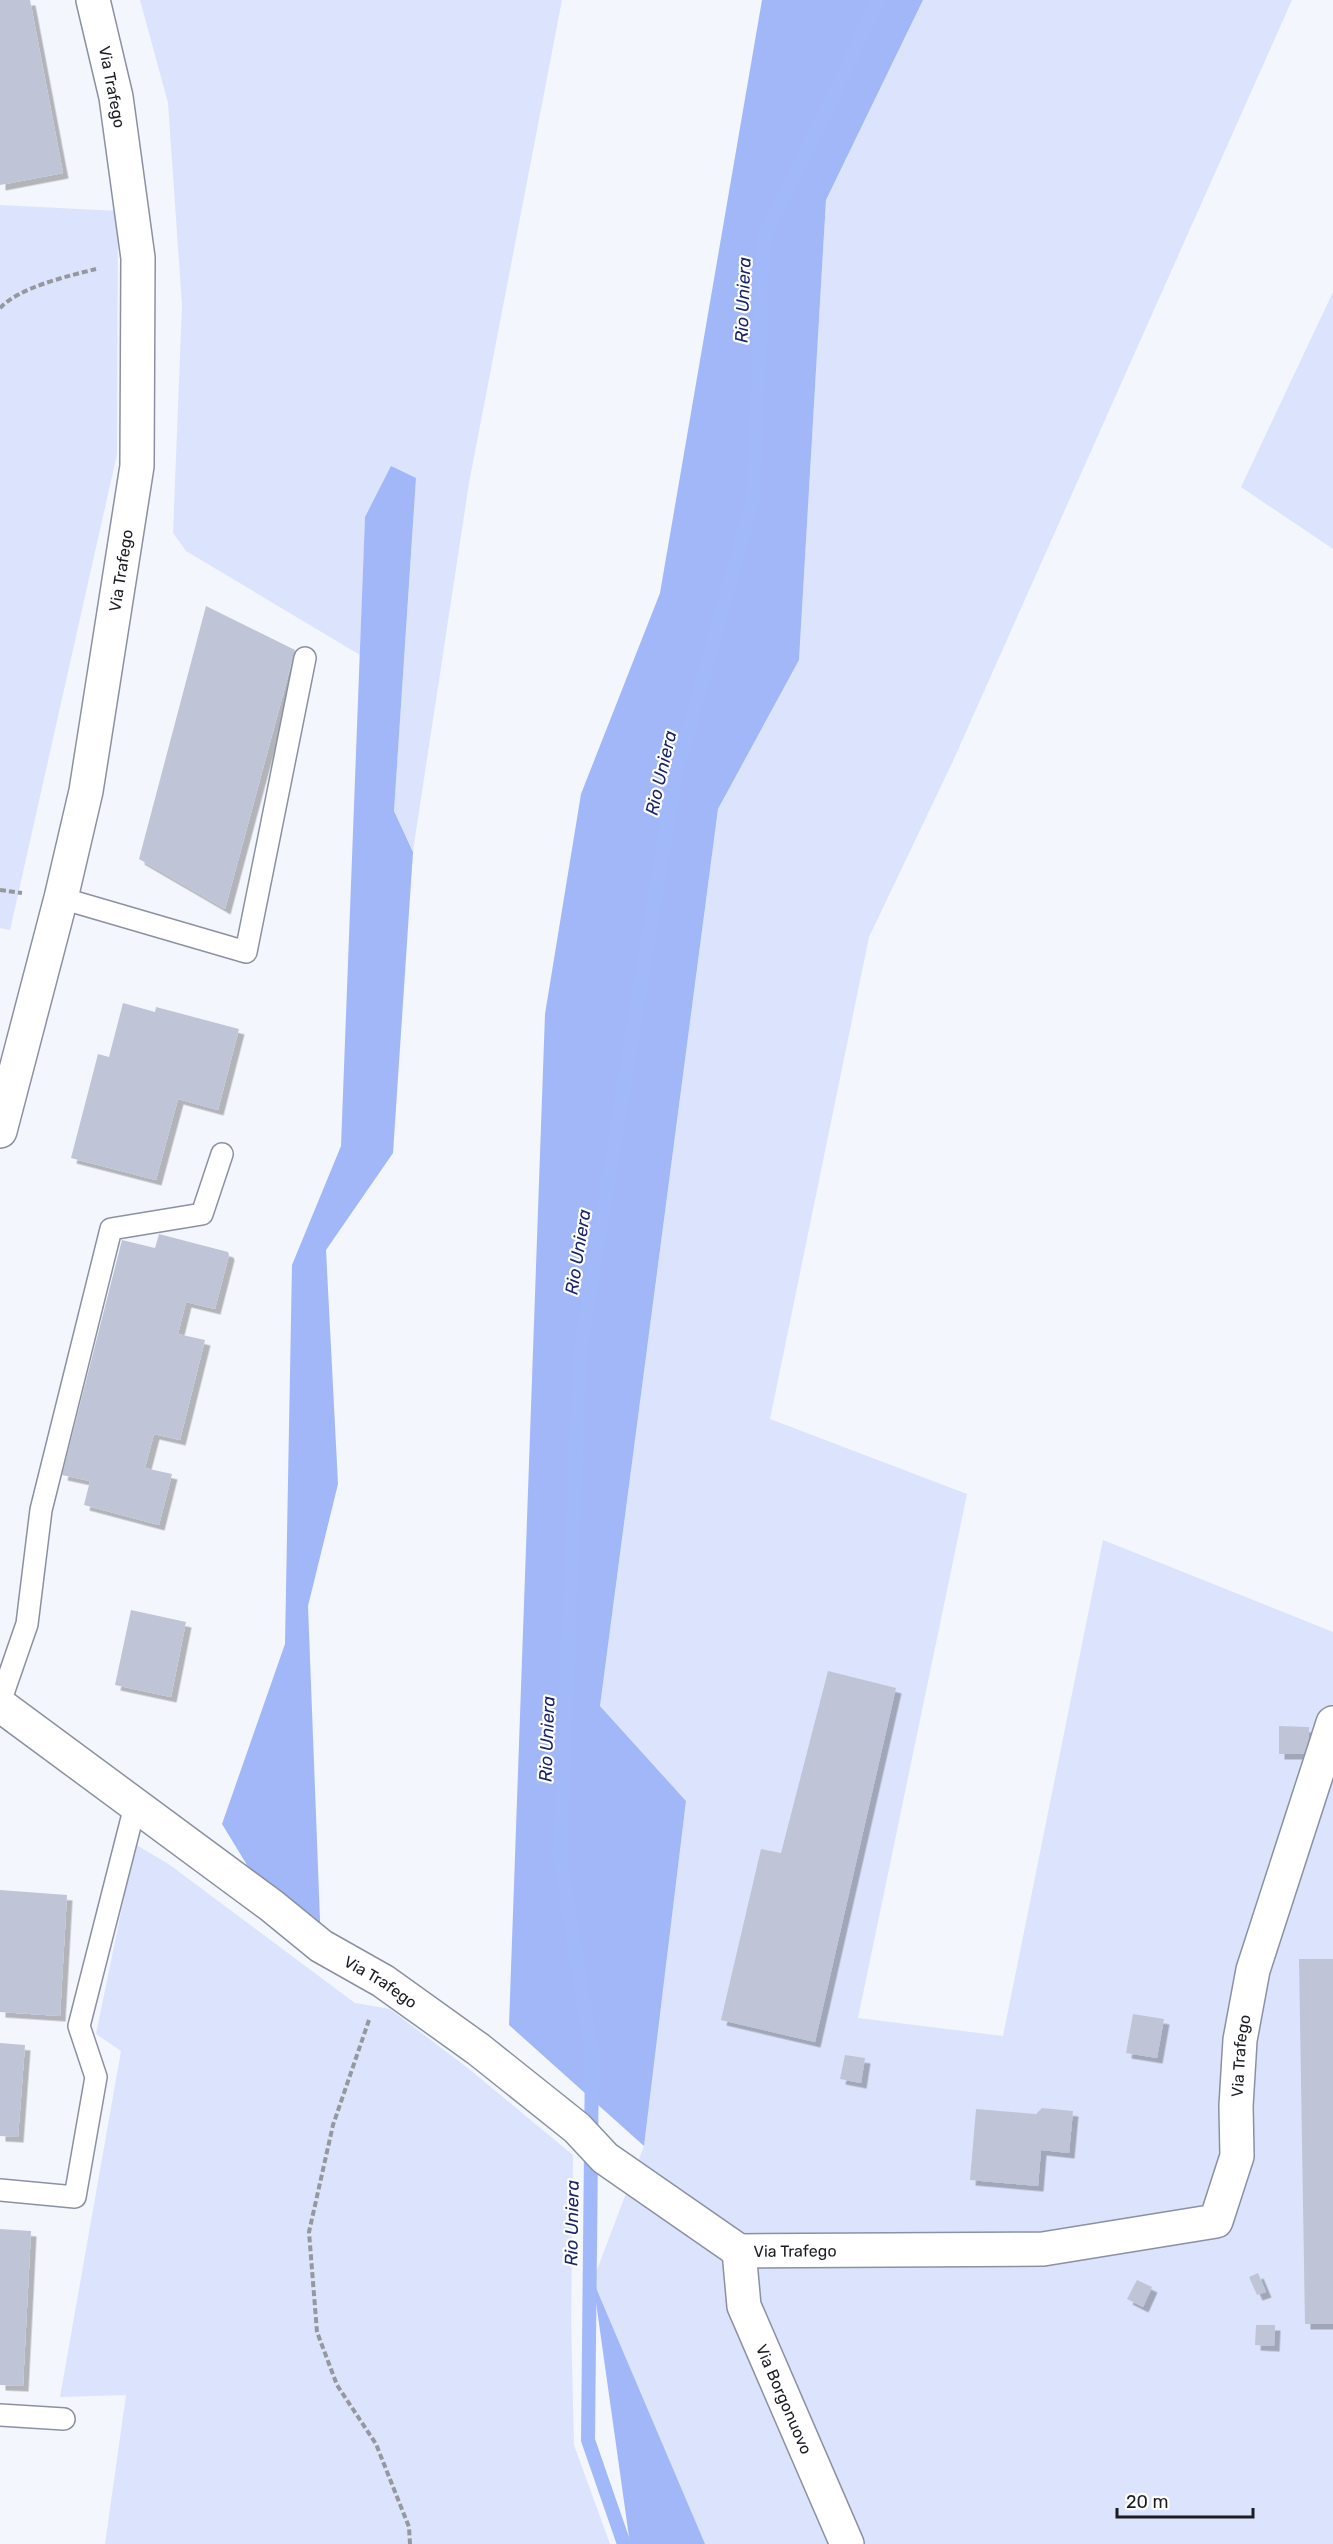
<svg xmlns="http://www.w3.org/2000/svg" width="1333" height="2544" viewBox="0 0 1333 2544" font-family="Rubik,sans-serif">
	<defs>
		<filter id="shadow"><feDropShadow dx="5.5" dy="5.5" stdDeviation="0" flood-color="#0004"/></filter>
	</defs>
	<rect width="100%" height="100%" fill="#f3f6fd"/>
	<g fill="#dbe4fc">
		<path d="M140 0H562L469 483 413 851 394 811 416 478 365 517 360 655 186 551 173 533 182 305 168 103Z"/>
		<path d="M923 0H1292L953 761 869 937 770 1419 967 1494 858 2018 1003 2036 1103 1540 1333 1632V2544H704L590 2288 644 2146 686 1801 600 1706 718 809 799 660 826 200Z"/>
		<path d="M0 205 118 211 117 454 10 930 0 928Z"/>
		<path d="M1333 292V549L1241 487Z"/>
		<path d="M135 1844 170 1865 355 2003 390 2009 469 2069 573 2155 571 2321 574 2445 610 2544H105L126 2395 60 2397 121 2051 96 2034Z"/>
	</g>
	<g fill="#a1b7f8">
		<path d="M762 0H923L826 200 799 660 718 809 600 1706 686 1801 644 2146 509 2025 545 1014 581 794 660 593Z"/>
		<path d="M391 466 416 478 394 811 413 852 393 1153 326 1250 338 1484 308 1606 321 1946 272 1906 222 1824 285 1644 292 1265 341 1146 365 517Z"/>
		<path d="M593 2281 705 2544H630Z"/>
	</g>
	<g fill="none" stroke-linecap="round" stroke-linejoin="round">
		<path stroke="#a2b9f9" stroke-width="14" d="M624 2544 588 2440 592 2054 560 1857 580 1352 674 783 753 499 764 238 879 0"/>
	</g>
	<g fill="#bfc5d7" filter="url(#shadow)">
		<path d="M0 0H30L63 173 0 185Z"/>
		<path d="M206 606 295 650 225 909 139 859Z"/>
		<path d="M123 1003 155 1012 156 1007 239 1029 218 1110 178 1099 156 1180 71 1158 98 1054 109 1057Z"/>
		<path d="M159 1234 228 1252 229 1255 215 1309 186 1302 178 1334 205 1340 180 1440 154 1434 145 1468 172 1474 159 1525 84 1505 90 1481 62 1475 122 1240 155 1248Z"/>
		<path d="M131 1610 186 1622 171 1697 115 1685Z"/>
		<path d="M828 1671 896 1688 815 2042 721 2020 761 1849 781 1853Z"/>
		<path d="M1279 1726 1309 1727 1308 1754H1279Z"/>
		<path d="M0 1890 67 1895 60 2016 0 2012Z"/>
		<path d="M1299 1959H1333V2324H1305Z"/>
		<path d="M1133 2014 1164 2019 1157 2058 1126 2053Z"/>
		<path d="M0 2043 25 2045 18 2137 0 2136Z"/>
		<path d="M845 2055 865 2058 861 2083 840 2079Z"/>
		<path d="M1042 2108 1073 2111 1069 2153 1041 2150 1038 2186 970 2180 976 2109 1036 2114Z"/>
		<path d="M0 2229 31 2231 23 2386 0 2385Z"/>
		<path d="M1258 2273 1266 2292 1257 2295 1249 2277Z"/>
		<path d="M1137 2280 1152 2287 1143 2307 1127 2299Z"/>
		<path d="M1256 2325H1275L1274 2346 1255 2345Z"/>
	</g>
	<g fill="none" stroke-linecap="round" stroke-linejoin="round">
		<defs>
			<g id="lane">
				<path d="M61 898 246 952 305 658"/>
				<path d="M0 1702 27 1624 41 1510 111 1229 202 1214 222 1154"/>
				<path d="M0 2190 75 2197 96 2077 79 2026 135 1806"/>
				<path d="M0 2415 64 2419"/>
			</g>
			<g id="street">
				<path id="s1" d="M0 1131 61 898 86 791 137 466 138 258 116 97 93 0"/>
				<path id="s2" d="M739 2251 1043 2249 1216 2221 1237 2156 1236 2106 1240 2040 1253 1970 1333 1723"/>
			</g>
			<g id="secondary">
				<path id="s3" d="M0 1705 272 1906 321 1946 383 1981 478 2049 577 2128 605 2158 739 2251 744 2306 847 2544"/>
			</g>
		</defs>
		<use href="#lane" stroke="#8b91a2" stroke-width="24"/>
		<use href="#street" stroke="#8b91a2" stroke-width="36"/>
		<use href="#secondary" stroke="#8b91a2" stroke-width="36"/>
		<g stroke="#95989f" stroke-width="4" stroke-dasharray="6 3" stroke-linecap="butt">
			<path d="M0 308C20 287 68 276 96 269"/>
			<path d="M0 890 22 893"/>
			<path d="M369 2020 333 2125 309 2232 317 2332 337 2385 376 2444 409 2527 410 2544"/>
		</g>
		<use href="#lane" stroke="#fff" stroke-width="21"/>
		<use href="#street" stroke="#fff" stroke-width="33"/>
		<use href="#secondary" stroke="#fff" stroke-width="33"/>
	</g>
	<g text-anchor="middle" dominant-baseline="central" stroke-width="4.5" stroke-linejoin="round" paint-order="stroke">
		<g font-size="16" fill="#1b1d23" stroke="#fff">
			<text transform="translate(112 87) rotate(79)">Via Trafego</text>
			<text stroke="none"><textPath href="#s1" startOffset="574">Via Trafego</textPath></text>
			<text stroke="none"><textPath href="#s3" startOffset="471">Via Trafego</textPath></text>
			<text stroke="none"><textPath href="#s2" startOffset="648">Via Trafego</textPath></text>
			<text stroke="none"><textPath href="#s2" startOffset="56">Via Trafego</textPath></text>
			<text stroke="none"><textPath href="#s3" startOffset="1077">Via Borgonuovo</textPath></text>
		</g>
		<g font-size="18" font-style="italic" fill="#18256d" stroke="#fff">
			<text transform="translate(743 300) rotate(-88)">Rio Uniera</text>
			<text transform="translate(661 773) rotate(-77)">Rio Uniera</text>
			<text transform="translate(578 1252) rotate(-81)">Rio Uniera</text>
			<text transform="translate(547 1739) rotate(-88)">Rio Uniera</text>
			<text transform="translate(572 2223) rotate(-89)">Rio Uniera</text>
		</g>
	</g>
	<path d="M1117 2508v9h136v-9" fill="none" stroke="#1b1d23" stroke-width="3"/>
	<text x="1126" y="2508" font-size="18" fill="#1b1d23" stroke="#ffffff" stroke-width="4.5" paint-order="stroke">20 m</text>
</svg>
